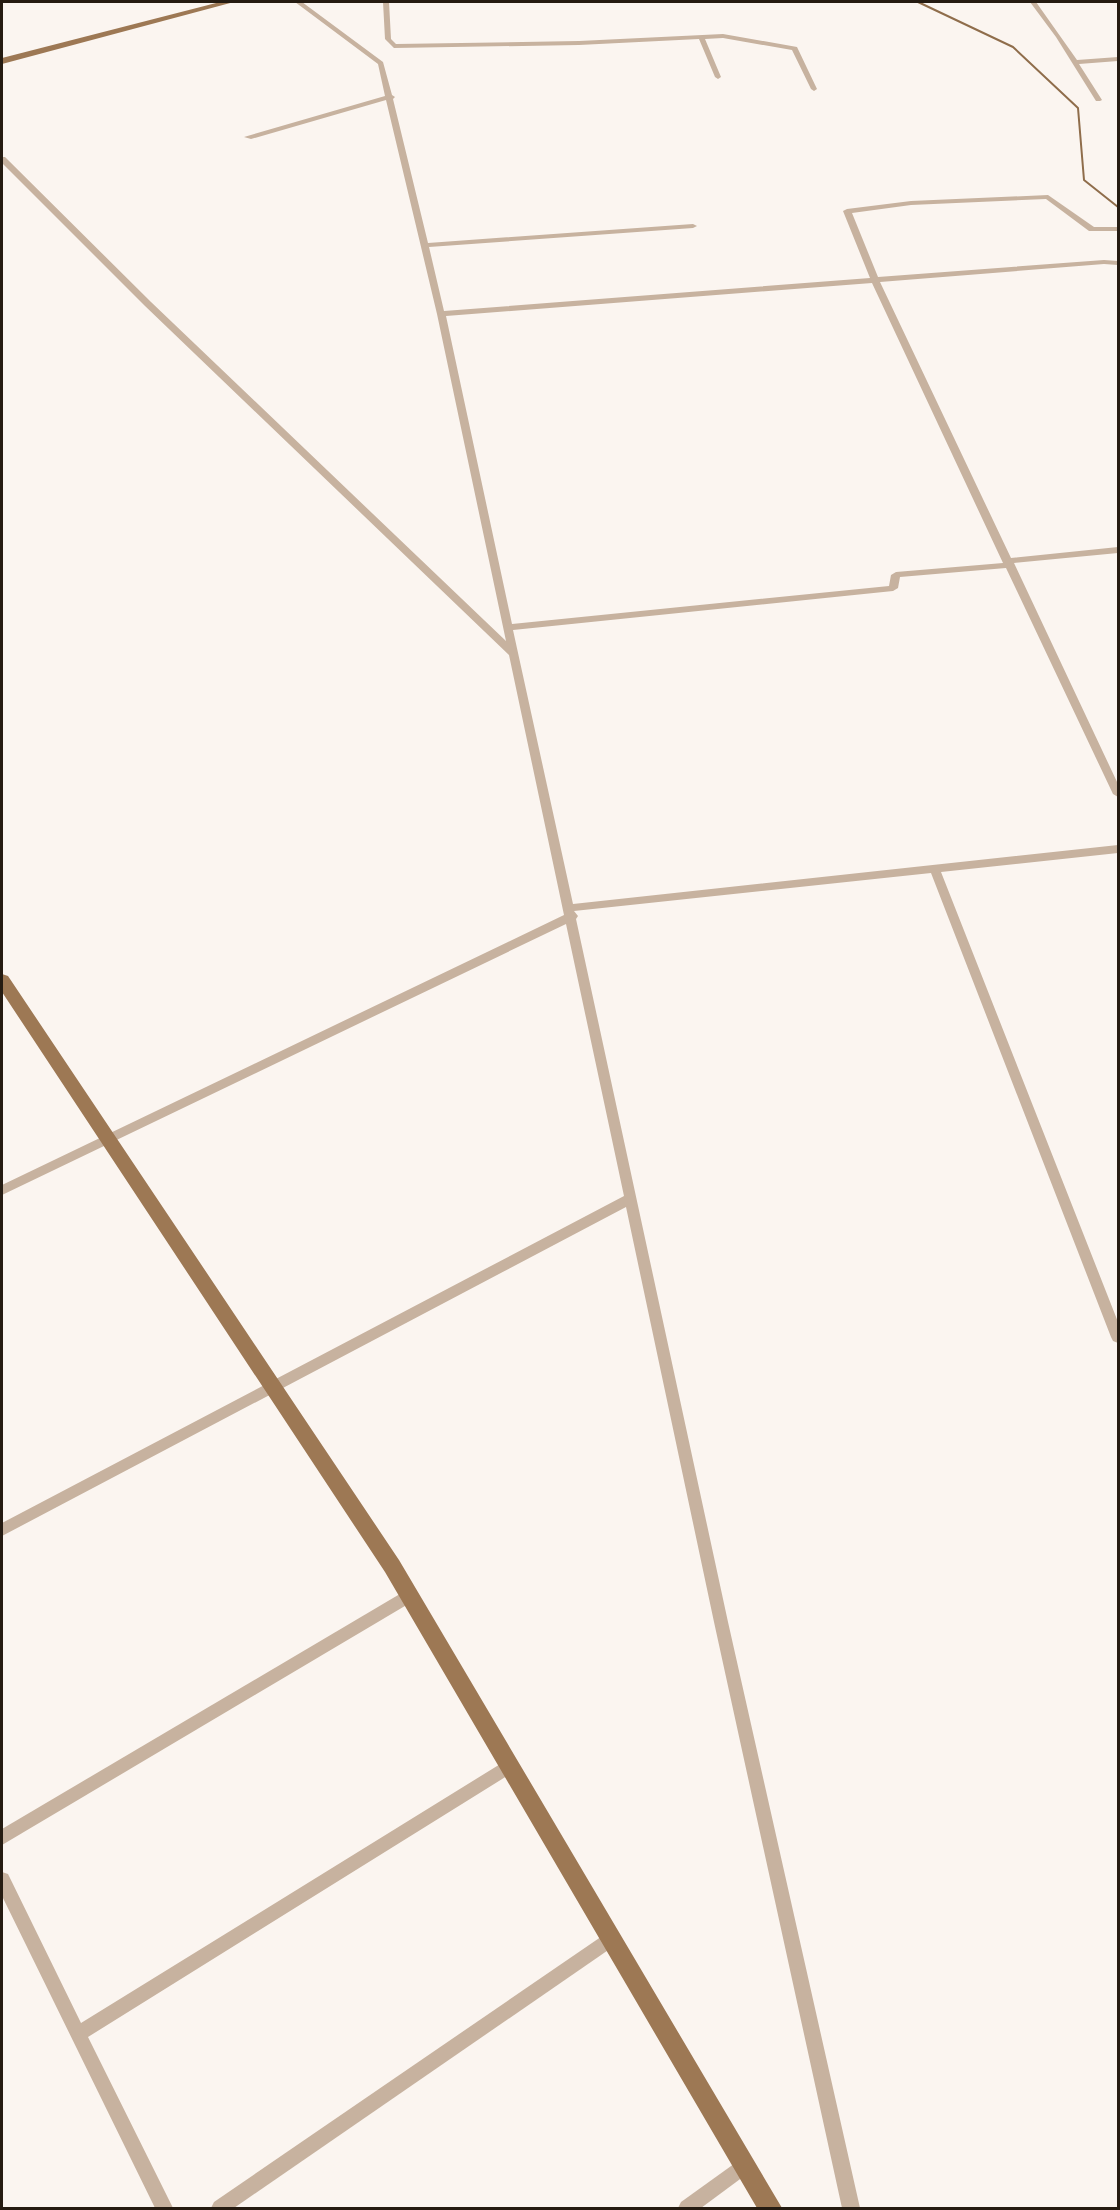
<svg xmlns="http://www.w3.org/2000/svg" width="1120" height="2210" viewBox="0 0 1120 2210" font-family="'Varela Round',sans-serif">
	<rect width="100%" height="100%" fill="#fbf5f0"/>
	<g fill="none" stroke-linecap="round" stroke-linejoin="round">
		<path stroke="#8f6d4b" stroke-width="2" d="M918 2 1013 47 1078 108 1084 180 1118 207"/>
		<g fill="#c7b29f" fill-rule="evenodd">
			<path d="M295 2H302L383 62 392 95 395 97 393 99 428 243 693 224 697 226 693 228 429 247 444 311 870 278 843 211 847 209 911 201 1048 195 1094 227H1118V231H1089L1046 199 911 205 852 213 878 277 1104 260 1118 261V265L1104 264 880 282 1011 558 1118 547V553L1014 563 1118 784V797L1113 794 1006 568 900 577 898 588 893 591 513 630 573 904 1118 845V853L941 872 1118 1322V1343L1113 1341 1111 1337 931 873 574 911 578 916 576 919 728 1622 860 2208H842L714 1622 626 1207 2 1536V1523L624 1196 566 924 2 1195V1185L564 915 509 655 145 306 2 163V157H5L151 302 506 641 437 314 386 100 251 139 244 137 385 96 378 64ZM872 283 1003 563 896 572 891 575 889 586 512 624 446 316Z"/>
			<path d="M383 2H389L391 39 396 44 579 41 723 34 797 47 817 89 814 91 811 89 792 50 723 38 705 39 721 77 718 79 715 77 699 39 579 45 394 48 385 39Z"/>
			<path d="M1030 2H1036L1077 60 1118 57V61L1079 64 1102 100 1100 101H1096L1056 37Z"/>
			<path d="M410 1588 415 1590 417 1595 415 1600 2 1845V1829Z"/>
			<path d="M510 1758 515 1761 518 1766 515 1771 88 2037 173 2208H155L2 1896V1872L8 1874 81 2023Z"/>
			<path d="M611 1930 617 1932 619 1938 617 1944 234 2208H211L214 2202Z"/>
			<path d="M745 2156 751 2159 754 2165 751 2171 701 2208H678L681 2202Z"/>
		</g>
		<g fill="#9d7854" fill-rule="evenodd">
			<path d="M220 2H234L2 64V58Z"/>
			<path d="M2 974 8 976 399 1560 782 2208H757L385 1572 2 992Z"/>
		</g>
	</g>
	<rect width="1120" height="2210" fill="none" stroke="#251b11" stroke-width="6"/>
</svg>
